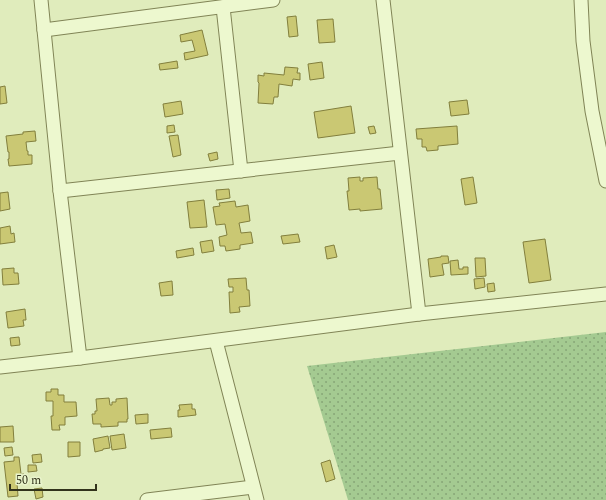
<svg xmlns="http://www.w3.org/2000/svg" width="606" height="500" viewBox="0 0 606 500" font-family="Spectral,serif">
	<defs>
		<pattern id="park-dots" width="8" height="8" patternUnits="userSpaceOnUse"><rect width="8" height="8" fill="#a4ca91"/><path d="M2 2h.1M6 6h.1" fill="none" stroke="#86a576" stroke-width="1.8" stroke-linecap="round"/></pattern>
	</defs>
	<rect width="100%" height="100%" fill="#e0ecbc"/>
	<path fill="url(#park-dots)" d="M606 332V500H348L307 366Z"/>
	<g fill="#cac873" stroke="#827f3d">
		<path d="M296 16 298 36 289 37 287 17Z"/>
		<path d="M333 19 335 42 319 43 317 20Z"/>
		<path d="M202 30 208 55 185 60 184 53 195 51 192 40 181 42 180 35Z"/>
		<path d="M177 61 178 68 160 70 159 64Z"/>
		<path d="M322 62 324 78 310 80 308 64Z"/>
		<path d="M285 67 298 68 297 73H300V80L293 79 292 86 279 84 278 97H274L273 104 258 103 259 83 258 82V75L264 76V73L284 75Z"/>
		<path d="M5 86 7 103 0 104V87Z"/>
		<path d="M467 100 469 114 451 116 449 102Z"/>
		<path d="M181 101 183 114 165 117 163 104Z"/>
		<path d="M351 106 355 133 318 138 314 112Z"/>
		<path d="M174 125 175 132 167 133V126Z"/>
		<path d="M374 126 376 133 370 134 368 127Z"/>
		<path d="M457 126 458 144 438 146V150L427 151 426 147H422V139H417L416 129Z"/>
		<path d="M35 131 36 141 26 142 27 151H28V155H32V164L9 166 8 159H9V152H8L6 136 23 134V132Z"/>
		<path d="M178 135 181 155 173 157 169 136Z"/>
		<path d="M217 152 218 159 210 161 208 154Z"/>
		<path d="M360 177V181H363V178L377 177 378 189H380L382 209 360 211V209L349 210 347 191H349L348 178Z"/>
		<path d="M473 177 477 203 465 205 461 179Z"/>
		<path d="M229 189 230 198 217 200 216 190Z"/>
		<path d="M8 192 10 209 0 211V193Z"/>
		<path d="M204 200 207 227 190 228 187 202Z"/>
		<path d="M235 201 236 207 248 205 250 221 239 223 241 233 251 232 253 243 240 245V249L226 251 225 246H220L219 237 227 235 225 224 216 225 213 207 220 206 219 203Z"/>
		<path d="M10 226 11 234 14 233 15 242 0 244V228Z"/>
		<path d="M298 234 300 242 283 244 281 236Z"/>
		<path d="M545 239 551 280 529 283 523 242Z"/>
		<path d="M212 240 214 251 202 253 200 242Z"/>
		<path d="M334 245 337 257 327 259 325 247Z"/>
		<path d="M193 248 194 255 177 258 176 251Z"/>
		<path d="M441 256H448L449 263 442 264 444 275 430 277 428 259 441 257Z"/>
		<path d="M475 258H485L486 276 476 277Z"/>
		<path d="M458 260 459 269H463V267H468V274L451 275 450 261Z"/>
		<path d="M14 268V273H18L19 284 3 285 2 269Z"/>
		<path d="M246 278 247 290H249L250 306 239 307 240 312 230 313 229 292H233V287H229L228 279Z"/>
		<path d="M484 278 485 287 475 289 474 279Z"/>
		<path d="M172 281 173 295 161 296 159 283Z"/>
		<path d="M494 283 495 291 488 292 487 284Z"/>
		<path d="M25 309 26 320H23L24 326 8 328 6 312Z"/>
		<path d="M19 337 20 345 11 346 10 338Z"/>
		<path d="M51 389H58V395H64V402H76L77 416 65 417V425H59L60 430H52L51 416H53V401H46V392H51Z"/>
		<path d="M109 398 110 405H112V402H116V399L127 398 128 419H127V422H118V426L101 427V424H93L92 414H95V411H97L96 399Z"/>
		<path d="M192 404V409H195L196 415 178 417V410H180L179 405Z"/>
		<path d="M148 414V423L136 424 135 415Z"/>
		<path d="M13 426 14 442H0V427Z"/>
		<path d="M171 428 172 437 151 439 150 430Z"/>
		<path d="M124 434 126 448 112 450 110 436Z"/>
		<path d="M108 436 110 448 103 449V450L95 452 93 439Z"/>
		<path d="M68 442H80V456L68 457Z"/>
		<path d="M12 447 13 455 5 456 4 448Z"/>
		<path d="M41 454 42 462 33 463 32 455Z"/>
		<path d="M14 457H19L21 474H24L25 482 17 483 18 496 8 497 4 462 14 461Z"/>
		<path d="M330 460 335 479 326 482 321 463Z"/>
		<path d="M28 465H36L37 471 28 472Z"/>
		<path d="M42 488 43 497 36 499 34 489Z"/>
	</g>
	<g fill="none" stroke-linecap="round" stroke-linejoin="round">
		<defs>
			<g id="street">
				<path d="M41 0 60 191 80 358"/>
				<path d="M383 0 419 314"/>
				<path d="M581 0 583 41 592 111 606 181"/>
				<path d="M223 7 241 171"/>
				<path d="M44 30 273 0"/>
				<path d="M60 191 400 153"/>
				<path d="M216 341 257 500"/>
				<path d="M0 367 80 358 419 314 606 294"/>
				<path d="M147 500 253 487"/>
			</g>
		</defs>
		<use href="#street" stroke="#808456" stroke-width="15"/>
		<use href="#street" stroke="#edf8cf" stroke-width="13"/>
	</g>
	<path d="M10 484v6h86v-6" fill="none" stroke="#32331b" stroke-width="2"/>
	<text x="16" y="484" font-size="12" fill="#32331b" stroke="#e9f4cc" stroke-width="3" paint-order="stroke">50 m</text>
</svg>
